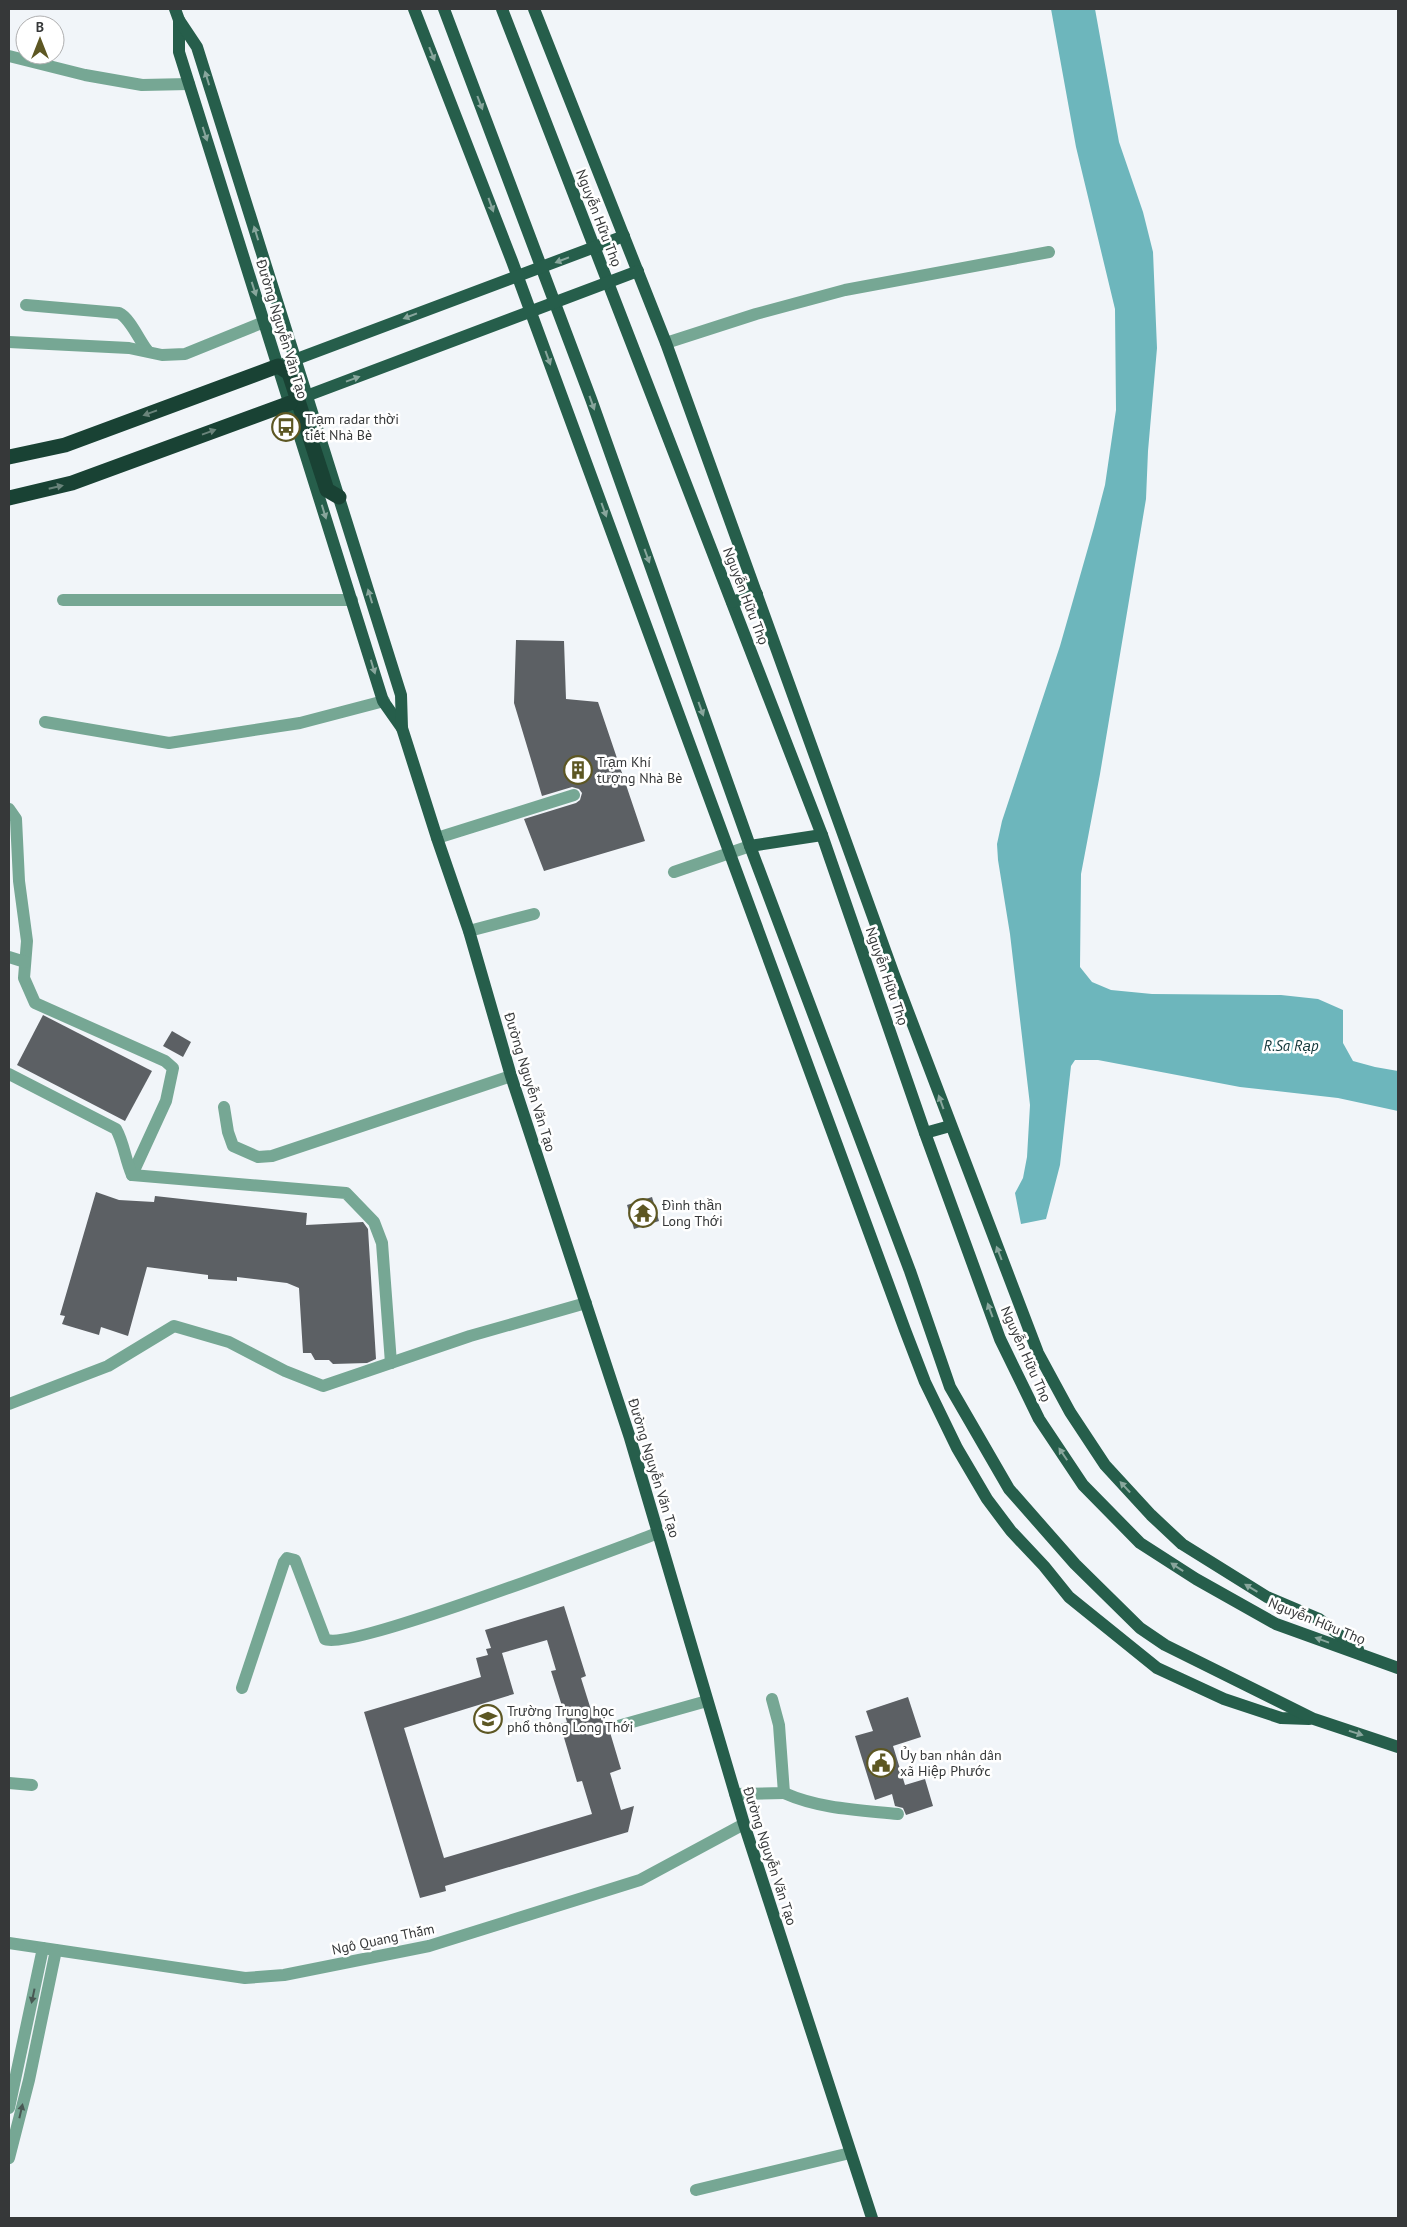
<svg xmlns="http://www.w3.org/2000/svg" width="1407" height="2227" viewBox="0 0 1407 2227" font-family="'PT Sans',sans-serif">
	<rect width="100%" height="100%" fill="#f1f5f9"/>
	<path fill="#6db6bc" d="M1051 9H1095L1119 142 1143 212 1153 252 1157 348 1148 451 1146 499 1100 774 1081 874 1080 967 1092 982 1111 990 1152 994 1281 995 1318 999 1343 1010V1043L1353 1061 1375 1067 1398 1071V1111L1338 1098 1240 1087 1098 1060H1075L1071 1066 1060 1165 1046 1219 1021 1224 1015 1193 1023 1178 1027 1157 1030 1105 1010 934 998 860 997 844 1002 821 1060 646 1094 527 1105 485 1116 410 1115 309 1076 147Z"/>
	<g fill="#5c6064" fill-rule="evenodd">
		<path d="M516 640 564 641 566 699 598 702 645 841 544 871 524 819 576 803 580 800 582 793 579 789 572 787 542 796 514 703Z"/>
		<path d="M43 1015 152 1071 125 1121 17 1065Z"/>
		<path d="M172 1031 191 1042 183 1057 163 1046Z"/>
		<path d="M96 1192 119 1200 154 1202 155 1196 307 1213 306 1225 363 1222 368 1229 376 1359 367 1363 333 1364 329 1360H315L311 1353H303L299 1288 287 1283 237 1277V1281L208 1279V1275L147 1267 128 1336 101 1327 99 1335 62 1324 65 1316 60 1315Z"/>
		<path d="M652 1197 659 1221 634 1229 627 1205Z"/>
		<path d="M564 1606 586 1676 581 1678 592 1713 603 1709 621 1769 610 1773 621 1810 634 1806 628 1832 445 1886 446 1891 420 1898 364 1712 481 1677 476 1658 488 1655 486 1649 491 1648 485 1630ZM547 1640 556 1670 551 1671 567 1722 560 1724 577 1782 582 1781 592 1814 444 1858 404 1728 514 1694 502 1653Z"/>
		<path d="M908 1697 921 1737 893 1746 905 1785 925 1779 933 1806 906 1815 903 1808 895 1806 892 1794 875 1800 855 1736 873 1731 866 1711Z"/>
	</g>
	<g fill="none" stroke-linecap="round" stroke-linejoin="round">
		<g stroke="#76a794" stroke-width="12">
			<path d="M9 56 85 75 142 85 189 84"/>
			<path d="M26 305 119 313C130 318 139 340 147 350"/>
			<path d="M9 342 129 348 162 355 185 354 264 322"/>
			<path d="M666 343 756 314 845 290 1049 252"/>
			<path d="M63 600H352"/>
			<path d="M45 722 169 743 300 723 384 701"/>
			<path d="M9 809 16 819 19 881 27 941 24 978 35 1003 165 1061 173 1068 166 1101 132 1175"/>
			<path d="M437 838 574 795"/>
			<path d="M674 872 750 846"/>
			<path d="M469 931 534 914"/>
			<path d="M9 957 25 962"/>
			<path d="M9 1074 116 1129C124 1143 125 1159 132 1175L346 1193 374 1222 382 1243 391 1363"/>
			<path d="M224 1107 228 1132 233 1146 258 1157 272 1156 511 1076"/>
			<path d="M9 1404 108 1366 174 1326 229 1342 285 1371 323 1386 470 1336 586 1303"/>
			<path d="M242 1688 284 1562 287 1558 295 1560 325 1639C347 1652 617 1548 658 1533"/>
			<path d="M618 1726 707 1701"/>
			<path d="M9 1783 32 1785"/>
			<path d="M784 1793C820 1809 859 1810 898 1814"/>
			<path d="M735 1794 784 1793 779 1725 772 1699"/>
			<path d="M9 1943 245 1978 284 1975 429 1946 640 1880 744 1824"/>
			<path d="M9 2108 43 1948"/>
			<path d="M9 2158 29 2080 56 1950"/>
			<path d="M696 2190 850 2153"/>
		</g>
		<g stroke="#265e4b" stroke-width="12">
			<path d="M175 9 179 20V52L383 701 402 728"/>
			<path d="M414 9 512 261 905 1330 925 1382 957 1448 987 1499 1011 1531 1044 1566 1069 1597 1157 1668 1224 1699 1281 1718 1309 1719"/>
			<path d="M444 9 591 399 750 846 910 1271 950 1387 1009 1489 1075 1564 1140 1628 1165 1645 1314 1719 1398 1747"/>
			<path d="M502 9 822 835 925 1133 1000 1339 1039 1419 1083 1485 1140 1543 1196 1579 1276 1624 1398 1668"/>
			<path d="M534 9 666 343 894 975 1038 1353 1070 1412 1105 1465 1151 1515 1182 1544 1267 1597 1319 1619 1358 1649"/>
			<path d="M179 20 197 47 401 695 402 728 437 838 469 931 511 1076 630 1438 744 1824 872 2218"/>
			<path d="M278 366 624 236"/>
			<path d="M301 398 638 271"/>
			<path d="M732 602 757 594"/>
			<path d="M750 846 822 835"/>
			<path d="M925 1133 950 1126"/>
		</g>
		<g stroke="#194234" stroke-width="15">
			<path d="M9 457 65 445 278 366 289 373 327 490 339 497"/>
			<path d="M9 498 72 483 290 403"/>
		</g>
	</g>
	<defs><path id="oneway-solid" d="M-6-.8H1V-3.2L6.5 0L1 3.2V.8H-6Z" transform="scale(1.25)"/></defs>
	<g fill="#88a69c">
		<use href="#oneway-solid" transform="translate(432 54) rotate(68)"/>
		<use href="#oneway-solid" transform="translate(207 78) rotate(-107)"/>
		<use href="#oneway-solid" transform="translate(480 103) rotate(69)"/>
		<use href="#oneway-solid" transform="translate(205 134) rotate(72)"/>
		<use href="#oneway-solid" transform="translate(491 205) rotate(70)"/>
		<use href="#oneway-solid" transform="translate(256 233) rotate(-107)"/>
		<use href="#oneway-solid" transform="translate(562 260) rotate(159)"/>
		<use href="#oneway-solid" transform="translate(254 289) rotate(72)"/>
		<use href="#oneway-solid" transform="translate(410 316) rotate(159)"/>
		<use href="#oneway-solid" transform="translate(548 358) rotate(70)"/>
		<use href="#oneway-solid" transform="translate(353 379) rotate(-20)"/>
		<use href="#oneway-solid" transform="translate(592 403) rotate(70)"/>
		<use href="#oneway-solid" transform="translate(604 510) rotate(70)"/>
		<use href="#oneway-solid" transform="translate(324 512) rotate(73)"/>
		<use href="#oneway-solid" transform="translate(647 556) rotate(70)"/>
		<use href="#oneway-solid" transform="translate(370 596) rotate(-107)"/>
		<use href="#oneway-solid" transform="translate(373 667) rotate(73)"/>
		<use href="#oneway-solid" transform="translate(701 709) rotate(70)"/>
		<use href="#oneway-solid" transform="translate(941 1102) rotate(-110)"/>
		<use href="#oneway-solid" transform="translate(999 1253) rotate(-111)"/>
		<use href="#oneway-solid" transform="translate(990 1310) rotate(-110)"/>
		<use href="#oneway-solid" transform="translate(1063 1454) rotate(-124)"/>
		<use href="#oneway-solid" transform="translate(1125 1487) rotate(-133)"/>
		<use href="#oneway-solid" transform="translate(1177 1567) rotate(-147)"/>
		<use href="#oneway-solid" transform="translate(1251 1588) rotate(-149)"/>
		<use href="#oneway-solid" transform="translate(1322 1640) rotate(-160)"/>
		<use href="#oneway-solid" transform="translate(1356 1733) rotate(18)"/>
	</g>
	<g fill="#6a847b">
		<use href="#oneway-solid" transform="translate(150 413) rotate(160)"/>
		<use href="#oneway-solid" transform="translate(209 432) rotate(-20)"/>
		<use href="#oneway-solid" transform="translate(56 487) rotate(-13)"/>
	</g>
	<g fill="#495954">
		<use href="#oneway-solid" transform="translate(33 1996) rotate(102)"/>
		<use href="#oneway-solid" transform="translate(21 2111) rotate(-77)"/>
	</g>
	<defs>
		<symbol id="bus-ring" viewBox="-11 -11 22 22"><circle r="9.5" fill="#fff" stroke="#5d5723" stroke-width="1.5"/><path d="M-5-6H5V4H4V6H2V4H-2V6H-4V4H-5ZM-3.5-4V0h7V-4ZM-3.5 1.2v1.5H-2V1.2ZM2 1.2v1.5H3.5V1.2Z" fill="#5d5723"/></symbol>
		<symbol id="building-ring" viewBox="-11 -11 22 22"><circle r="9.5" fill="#fff" stroke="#5d5723" stroke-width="1.5"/><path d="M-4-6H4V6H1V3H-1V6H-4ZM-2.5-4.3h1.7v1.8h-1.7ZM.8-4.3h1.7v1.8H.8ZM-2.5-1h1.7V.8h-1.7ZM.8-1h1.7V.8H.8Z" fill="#5d5723"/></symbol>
		<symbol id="temple-ring" viewBox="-11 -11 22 22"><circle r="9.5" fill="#fff" stroke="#5d5723" stroke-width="1.5"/><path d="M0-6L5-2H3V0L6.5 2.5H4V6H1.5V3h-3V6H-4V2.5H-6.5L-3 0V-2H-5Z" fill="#5d5723"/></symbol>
		<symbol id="school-ring" viewBox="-11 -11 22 22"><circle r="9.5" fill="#fff" stroke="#5d5723" stroke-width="1.5"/><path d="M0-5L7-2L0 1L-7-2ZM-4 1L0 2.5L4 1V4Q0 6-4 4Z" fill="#5d5723"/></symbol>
		<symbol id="civic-ring" viewBox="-11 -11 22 22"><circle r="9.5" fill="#fff" stroke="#5d5723" stroke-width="1.5"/><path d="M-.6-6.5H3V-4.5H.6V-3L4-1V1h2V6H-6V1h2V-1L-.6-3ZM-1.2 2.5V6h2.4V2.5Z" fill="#5d5723"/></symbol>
	</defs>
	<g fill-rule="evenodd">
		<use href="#bus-ring" x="270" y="411" width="32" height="32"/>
		<use href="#building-ring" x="562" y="754" width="32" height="32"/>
		<use href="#temple-ring" x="627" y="1197" width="32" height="32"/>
		<use href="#school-ring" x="472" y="1703" width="32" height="32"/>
		<use href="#civic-ring" x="865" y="1747" width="32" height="32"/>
	</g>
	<g text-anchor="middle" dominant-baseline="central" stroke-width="5" stroke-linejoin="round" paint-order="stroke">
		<g font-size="14" fill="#363839" stroke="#fff">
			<text transform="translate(599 218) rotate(69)">Nguyễn Hữu Thọ</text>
			<text transform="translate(282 329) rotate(73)">Đường Nguyễn Văn Tạo</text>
			<text transform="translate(746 596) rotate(69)">Nguyễn Hữu Thọ</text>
			<text transform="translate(887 976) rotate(71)">Nguyễn Hữu Thọ</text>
			<text transform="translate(530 1082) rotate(73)">Đường Nguyễn Văn Tạo</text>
			<text transform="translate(1026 1354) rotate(66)">Nguyễn Hữu Thọ</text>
			<text transform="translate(654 1468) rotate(73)">Đường Nguyễn Văn Tạo</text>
			<text transform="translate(1317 1621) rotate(22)">Nguyễn Hữu Thọ</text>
			<text transform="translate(770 1856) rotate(72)">Đường Nguyễn Văn Tạo</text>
			<text transform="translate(383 1939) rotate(-12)">Ngô Quang Thắm</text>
		</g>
		<g font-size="14" fill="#363839" stroke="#fff" text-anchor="start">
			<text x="305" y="419">Trạm radar thời<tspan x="305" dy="16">tiết Nhà Bè</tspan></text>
			<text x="597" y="762">Trạm Khí<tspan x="597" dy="16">tượng Nhà Bè</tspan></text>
			<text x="662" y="1205">Đình thần<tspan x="662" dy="16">Long Thới</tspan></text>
			<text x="507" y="1711">Trường Trung học<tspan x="507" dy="16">phổ thông Long Thới</tspan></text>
			<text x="900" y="1755">Ủy ban nhân dân<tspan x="900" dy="16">xã Hiệp Phước</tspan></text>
		</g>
		<g font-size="15" font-style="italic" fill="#13373a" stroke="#fff">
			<text x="1291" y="1045">R.Sa Rạp</text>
		</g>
	</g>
	<rect width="1407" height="2227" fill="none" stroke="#363839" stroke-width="20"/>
	<g transform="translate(40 40)"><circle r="24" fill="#ffffff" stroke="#afafb0"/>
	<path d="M0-4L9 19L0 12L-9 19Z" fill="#5d5723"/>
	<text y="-8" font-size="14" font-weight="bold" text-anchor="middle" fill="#363839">B</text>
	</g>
</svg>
